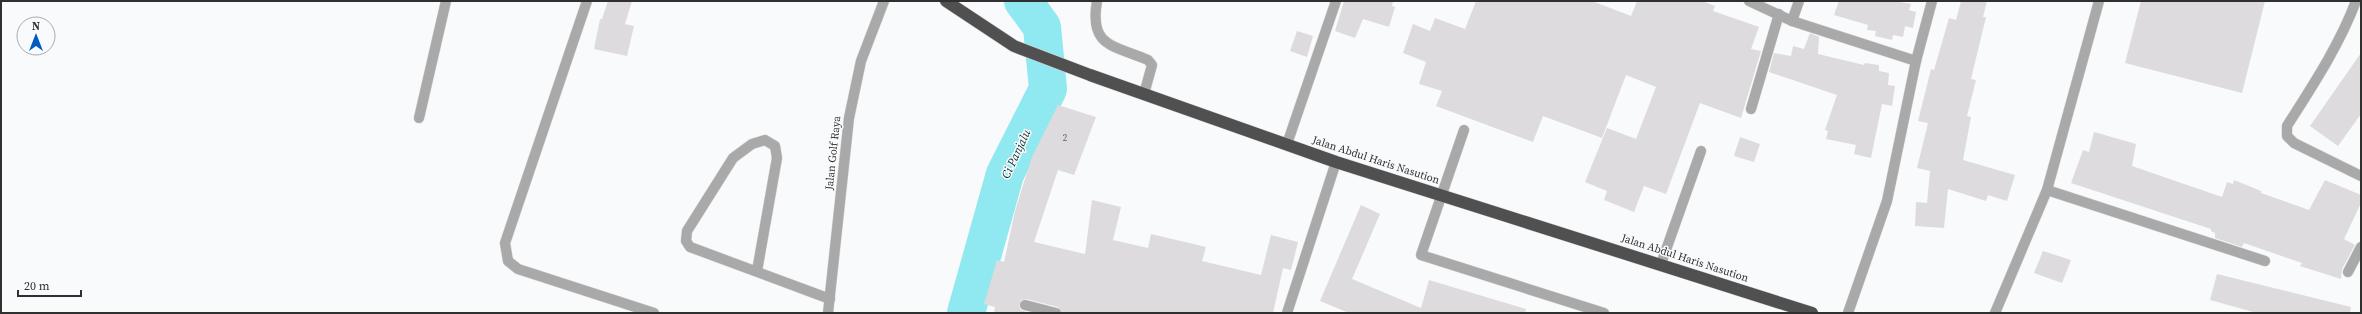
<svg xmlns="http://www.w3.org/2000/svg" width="2362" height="314" viewBox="0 0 2362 314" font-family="'Source Serif 4',serif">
	<rect width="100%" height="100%" fill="#f9fafc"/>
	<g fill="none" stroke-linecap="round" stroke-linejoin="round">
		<path stroke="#90e8f0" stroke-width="38" d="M966 313 1005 174 1048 89 1042 27 1023 1"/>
	</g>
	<g fill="#dddbdd">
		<path d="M608 1H632L625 24 634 26 627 56 594 49 600 19H602Z"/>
		<path d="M1344 1H1393L1392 6 1395 7 1389 27 1363 19 1355 38 1335 31Z"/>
		<path d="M1476 1H1592L1631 16 1637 1H1702L1715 6 1713 11 1759 27 1751 49 1761 51 1741 118 1700 103 1666 194 1644 186 1634 212 1604 200 1607 191 1585 182 1607 128 1636 139 1656 87 1626 75 1602 138 1543 116 1533 142 1436 106 1442 91 1419 84 1426 62 1403 53 1413 24 1430 31 1435 18 1465 29Z"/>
		<path d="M1839 1H1895L1911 4 1909 10 1916 12 1913 28 1905 26 1903 37 1893 35 1892 40 1875 36 1876 31 1867 30 1868 25 1834 15Z"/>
		<path d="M1961 1H1987L1983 17H1986L1971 79 1976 80 1967 116 1971 117 1963 160 2015 175 2007 201 1988 195 1986 201 1948 189 1944 228 1915 226 1916 202 1927 203 1930 171 1917 168 1928 123 1918 121 1931 69 1934 70 1949 18 1956 20Z"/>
		<path d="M2141 1H2265L2242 93 2125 63Z"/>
		<path d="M1297 31 1313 36 1307 57 1290 51Z"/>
		<path d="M1810 33 1819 37 1818 54 1864 65 1865 63 1879 65V71L1889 73 1888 85 1895 86 1892 106 1882 104 1871 158 1854 154 1856 145 1826 139 1828 131 1825 130 1837 95 1769 72 1774 53 1791 56 1793 46 1804 49Z"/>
		<path d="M2361 53V114L2338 146 2310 126Z"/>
		<path d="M1058 105 1096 117 1074 175 1058 170 1034 242 1085 254 1092 200 1121 207 1113 240 1148 248 1151 234 1206 247 1202 261 1261 275 1271 235 1298 242 1291 270 1283 268 1273 313H1062L1058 307 1026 299 1021 300 1019 306 1021 310 1030 313H994L995 307 984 304 997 260 1004 262 1015 211 1032 157Z"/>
		<path d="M2094 132 2136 144 2132 166 2222 197 2227 182 2233 184 2234 180 2261 191V193L2309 210 2325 180 2361 195V203L2344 239 2355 245 2342 269 2341 279 2300 266 2302 263 2244 243 2242 247 2215 238V233L2211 231V229L2071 183 2083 150 2089 152Z"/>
		<path d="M1740 137 1760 144 1754 162 1734 156Z"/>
		<path d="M1361 205 1380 214 1352 279 1421 308 1429 280 1526 309 1525 313H1349L1320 301Z"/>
		<path d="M2043 251 2071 260 2062 283 2034 273Z"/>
		<path d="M2217 274 2351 307 2350 313H2257L2210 300Z"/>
	</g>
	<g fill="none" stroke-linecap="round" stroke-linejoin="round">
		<defs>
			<g id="minor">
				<path d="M587 1 505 243 508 261 518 269 654 313"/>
				<path d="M1097 1C1089 47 1113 45 1148 60L1152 65 1144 94"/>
				<path d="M1749 1 1792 21 1916 61"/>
				<path d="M2356 1C2339 46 2313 85 2287 126V136L2294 143 2361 176"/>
				<path d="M1792 21 1799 1"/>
				<path d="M1751 109 1779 14"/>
				<path d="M419 118 446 1"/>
				<path d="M1464 130 1421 255 1604 313"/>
				<path d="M1287 144 1336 1"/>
				<path d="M2047 190 2265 261"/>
				<path d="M1661 264 1701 151"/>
				<path d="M757 271 777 158 775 146 765 140 752 144 733 158 687 231 686 241 690 247 830 299"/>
				<path d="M2348 272 2361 247"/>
				<path d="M1025 305 1056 313"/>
				<path d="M828 313 849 118 861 61 884 1"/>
				<path d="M1287 313 1336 162"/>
				<path d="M1848 313 1887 201 1916 61 1932 1"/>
				<path d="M1995 313 2047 190 2099 1"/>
			</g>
			<path id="highway" d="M946 1 1014 46 1090 75 1336 162 1812 313"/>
		</defs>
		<use href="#minor" stroke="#d5d6d7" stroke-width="11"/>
		<use href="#highway" stroke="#d5d6d7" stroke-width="13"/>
		<use href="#minor" stroke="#a9a9aa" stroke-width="10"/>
		<use href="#highway" stroke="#505051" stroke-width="12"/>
	</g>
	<g text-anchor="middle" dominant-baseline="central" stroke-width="3" stroke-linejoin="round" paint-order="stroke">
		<g font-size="9" fill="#5a5b5b">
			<text x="1065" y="138">2</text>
		</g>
		<g font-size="11" fill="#2f3030" stroke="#f9fafc">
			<text transform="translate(833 153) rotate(-84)">Jalan Golf Raya</text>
			<text transform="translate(1376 160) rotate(18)">Jalan Abdul Haris Nasution</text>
			<text transform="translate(1685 258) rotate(18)">Jalan Abdul Haris Nasution</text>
		</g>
		<g font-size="12" font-style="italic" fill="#0a363a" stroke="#f9fafc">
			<text transform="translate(1016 154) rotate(-65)">Ci Panjalu</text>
		</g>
	</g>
	<rect width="2362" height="314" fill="none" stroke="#2f3030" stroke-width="4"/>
	<g transform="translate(36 36)"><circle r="19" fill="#f9fafc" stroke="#a8a9aa"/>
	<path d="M0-3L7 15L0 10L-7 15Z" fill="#015ac3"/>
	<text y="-6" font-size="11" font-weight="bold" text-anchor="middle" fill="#2f3030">N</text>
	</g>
	<path d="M18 290v6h63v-6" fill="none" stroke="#2f3030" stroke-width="2"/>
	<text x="24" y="290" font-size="12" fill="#2f3030" stroke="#f9fafc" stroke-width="3" paint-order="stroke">20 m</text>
</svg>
